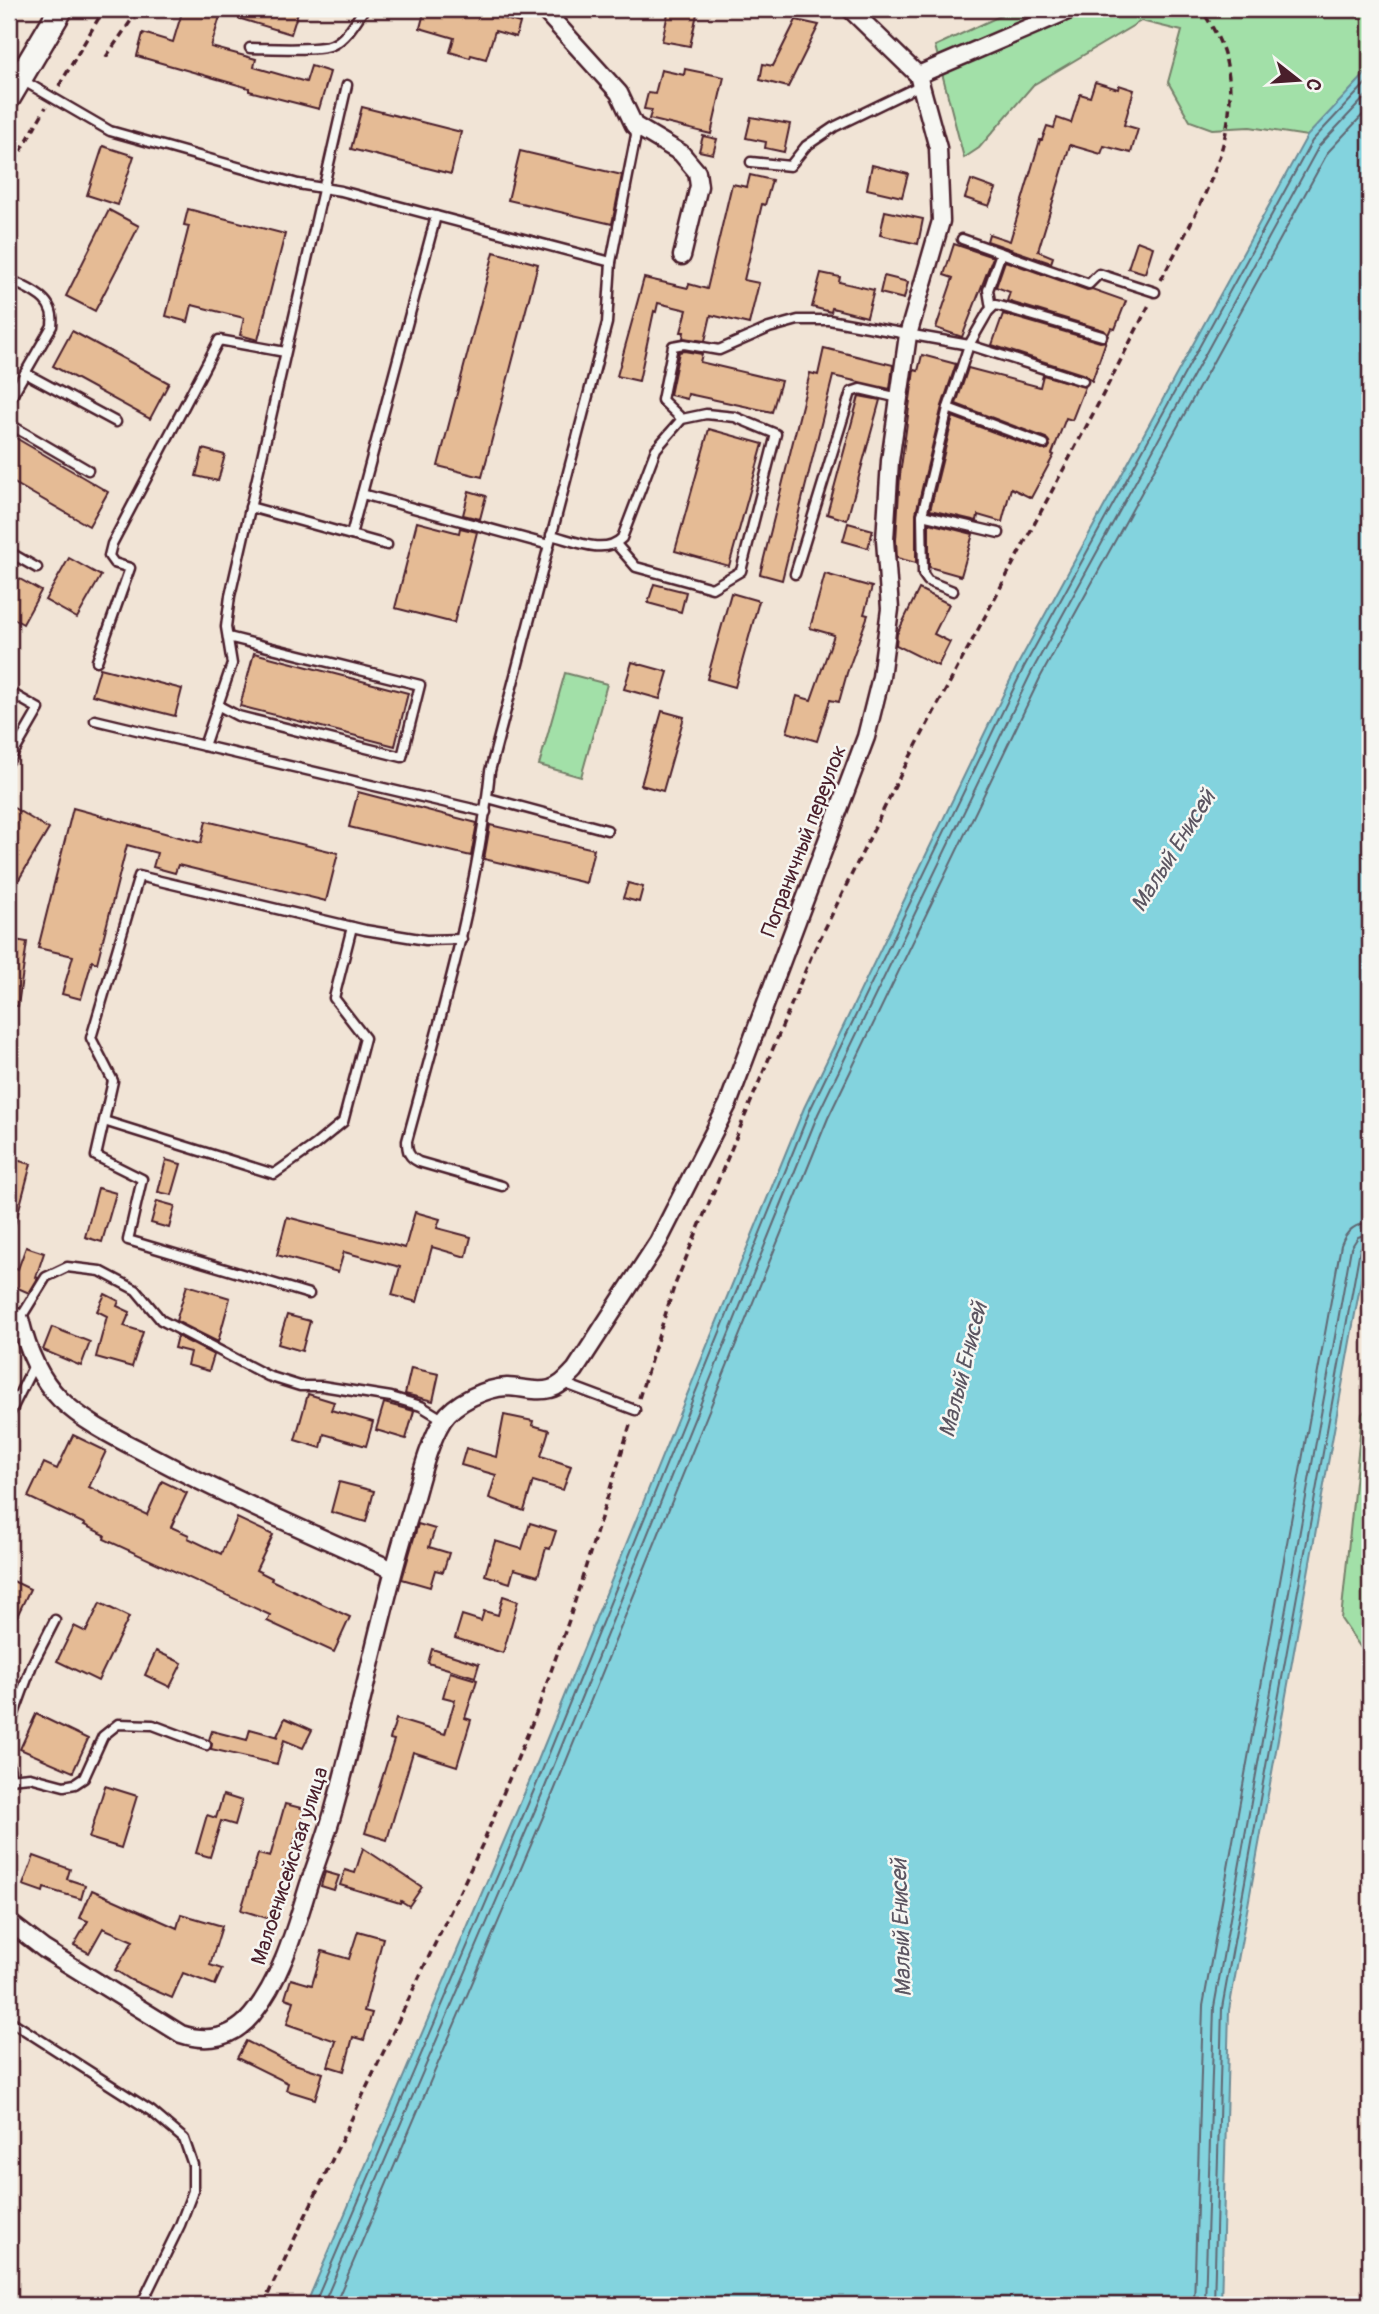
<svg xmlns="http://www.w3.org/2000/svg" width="1379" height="2314" viewBox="0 0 1379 2314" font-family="Pangolin,sans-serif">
	<rect width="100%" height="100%" fill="#f1e4d6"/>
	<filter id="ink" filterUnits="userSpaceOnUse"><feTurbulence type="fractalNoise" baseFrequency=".0143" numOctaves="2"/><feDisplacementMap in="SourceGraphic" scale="14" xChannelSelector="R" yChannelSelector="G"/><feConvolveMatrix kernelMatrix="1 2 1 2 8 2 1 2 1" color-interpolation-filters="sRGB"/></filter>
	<g filter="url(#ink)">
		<g fill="#a2e0a8" stroke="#76806a" stroke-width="2">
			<path d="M1015 9H1370V69L1312 133 1307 136 1250 127 1212 129 1190 121 1168 82 1182 31 1141 21 1033 85 979 148 964 158 935 46Z"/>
			<path d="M565 673 607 684 581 777 539 765Z"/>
			<path d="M1370 1405V1661L1341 1619 1362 1414Z"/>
		</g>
		<path fill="#83d3de" stroke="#6c8b96" stroke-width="2" d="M1370 69V1231L1229 2010 1221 2305H306L530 1780 804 1108 1018 664 1307 136Z"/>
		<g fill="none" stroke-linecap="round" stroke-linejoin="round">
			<g stroke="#616773" stroke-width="2">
				<path d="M314 2305 537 1783 810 1110 1024 667 1312 141 1370 79"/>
				<path d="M323 2305 545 1787 818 1114 1032 671 1319 146 1370 92"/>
				<path d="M335 2305 554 1791 828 1118 1041 676 1328 152 1370 107"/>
				<path d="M1194 2305 1203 2006 1341 1245C1346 1231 1356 1223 1370 1223"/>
				<path d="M1205 2305 1214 2007 1351 1248 1358 1237 1370 1233"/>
				<path d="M1214 2305 1222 2008 1360 1249 1364 1243 1370 1242"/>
			</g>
		</g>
		<g fill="#e5bb95" stroke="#4a1f2b" stroke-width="2">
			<path d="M183 9H299L291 34 221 13 211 47 256 59 254 67 306 82 311 66 330 72 319 109 249 91V88L137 56 143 33 173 42Z"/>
			<path d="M425 9H484L483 13 520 23 516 37 495 31 486 59 471 55 470 58 450 52 454 38 420 28Z"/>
			<path d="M669 9H698L690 46 662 41Z"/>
			<path d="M796 20 819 25 788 87 760 80 763 64 773 66Z"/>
			<path d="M685 69 724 77 711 134 649 119 652 110 644 109 648 93 655 94 661 70 684 75Z"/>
			<path d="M1095 82 1118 89 1119 85 1134 90 1124 125 1138 129 1131 153 1104 146 1101 154 1070 145 1038 251 1053 257 1051 263 987 241 989 234 1010 241 1040 140H1042L1047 126 1054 128 1057 118 1071 123 1080 94 1090 97Z"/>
			<path d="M362 107 461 132 451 174 351 149Z"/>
			<path d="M751 117 790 124 784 152 765 148 766 142 746 138Z"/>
			<path d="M703 136 717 139 713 154 699 151Z"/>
			<path d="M103 146 134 156 118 205 87 195Z"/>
			<path d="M520 151 622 175 612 224 508 200Z"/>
			<path d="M872 165 908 174 902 197 867 189Z"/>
			<path d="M750 175 772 180 765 205 762 204 744 280 759 283 749 324 711 315 705 341 683 338 684 332H681L687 310 658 303 656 312 654 311 639 381 617 376 644 278 688 288 689 284 707 289 732 184 747 187Z"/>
			<path d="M971 180 996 189 989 206 965 198Z"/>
			<path d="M188 209 285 234 258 340 240 335 244 318 192 305 188 322 166 316 189 226 184 225Z"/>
			<path d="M109 210 139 226 95 311 66 296Z"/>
			<path d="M885 211 923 219 918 244 880 235Z"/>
			<path d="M1137 241 1153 247 1145 273 1128 268Z"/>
			<path d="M954 244 993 257 962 337 936 328 953 278 944 275Z"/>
			<path d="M494 252 538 264 482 477 438 466Z"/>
			<path d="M1005 261 1087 290 1092 289 1126 301 1115 329 1111 328 1108 335 1104 330 1007 301 1010 292 996 287Z"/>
			<path d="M821 273 840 277 839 282 874 290 867 317 832 308 831 312 812 307Z"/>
			<path d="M884 276 908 282 904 299 880 293Z"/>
			<path d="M1003 314 1100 342 1106 341 1092 381 1085 375 992 345Z"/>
			<path d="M72 331 169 383 150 419 53 366Z"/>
			<path d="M824 348 893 365 890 389 833 376 782 580 760 574 810 373 818 375Z"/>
			<path d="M684 351 702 354 700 362 781 381 772 412 688 394 687 399 670 395 679 352Z"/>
			<path d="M922 355 956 364 942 406 916 513V563L897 558 896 540 900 475 914 370 918 371Z"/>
			<path d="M968 368 1040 387 1043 375 1085 387 1072 420 1066 418 1052 454 1054 455 1031 498 1011 488 1002 522 978 515 977 521 930 510 953 417 1042 450 1048 449 1050 446 1046 438 956 404Z"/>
			<path d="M859 396 880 400 847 520 827 514Z"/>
			<path d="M709 429 763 444 729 566 675 551Z"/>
			<path d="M9 434 108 492 89 526 9 480Z"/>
			<path d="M203 449 225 455 218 481 196 476Z"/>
			<path d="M469 491 486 496 480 519 463 515Z"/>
			<path d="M417 522 459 533 460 528 477 532 454 623 395 608Z"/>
			<path d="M848 523 873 530 868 548 843 541Z"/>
			<path d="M929 523 973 534 961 576 929 567Z"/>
			<path d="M69 558 101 576 77 618 45 600Z"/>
			<path d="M9 573 41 591 23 624 9 616Z"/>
			<path d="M825 574 872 587 864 614 868 615 847 673 839 702 830 700 817 741 787 732 797 696 811 700 834 635 810 628Z"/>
			<path d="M654 584 686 592 681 612 648 603Z"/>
			<path d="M919 589 949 604 934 634 950 642 938 666 896 645 897 634Z"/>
			<path d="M731 593 759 601 735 687 707 679Z"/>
			<path d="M254 653 408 693 395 746 240 706Z"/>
			<path d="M632 662 668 672 660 699 624 689Z"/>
			<path d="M100 668 182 689 175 716 92 695Z"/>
			<path d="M662 711 684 717 663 791 641 785Z"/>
			<path d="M358 792 477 823 471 856 349 827Z"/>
			<path d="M9 805 49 829 9 896Z"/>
			<path d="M73 808 201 843 206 821 338 853 326 901 178 865 175 873 153 867 157 853 127 845 97 963 92 961 81 999 62 994 73 956 38 948Z"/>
			<path d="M490 825 594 849 586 883 484 859Z"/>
			<path d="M628 883 643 887 639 902 623 898Z"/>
			<path d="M9 939 27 942 18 1006H9Z"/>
			<path d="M12 1159 31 1164 14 1228 9 1227V1172Z"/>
			<path d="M166 1160 181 1164 172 1195 158 1192Z"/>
			<path d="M98 1188 116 1193 102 1242 85 1237Z"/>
			<path d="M157 1201 175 1206 169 1228 151 1223Z"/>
			<path d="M415 1212 440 1219 437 1228 471 1237 466 1257 432 1247 417 1302 392 1295 400 1267 344 1252 338 1272 277 1255 287 1217 405 1248Z"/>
			<path d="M26 1247 44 1253 36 1277 38 1278 29 1293 9 1284V1264L18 1269Z"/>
			<path d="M187 1285 230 1298 218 1342 176 1321Z"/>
			<path d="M105 1294 119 1301 117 1306 130 1312 124 1326 143 1332 132 1367 96 1357 107 1316 97 1311Z"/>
			<path d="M287 1315 310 1321 302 1351 278 1344Z"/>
			<path d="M52 1327 90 1342 81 1366 43 1350Z"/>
			<path d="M177 1336 214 1355 209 1371 187 1365 190 1352 174 1348Z"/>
			<path d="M411 1368 439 1374 433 1401 405 1394Z"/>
			<path d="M308 1394 334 1402 331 1410 373 1422 366 1446 324 1434 321 1448 295 1440Z"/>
			<path d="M384 1403 414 1411 406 1439 376 1430Z"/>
			<path d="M504 1415 533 1421 532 1425 549 1430 541 1456 571 1466 563 1490 533 1481 524 1511 489 1498 496 1475 461 1465 466 1448 496 1457Z"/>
			<path d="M73 1435 106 1451 89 1487 147 1515 162 1481 187 1493 171 1527 189 1535 188 1538 221 1554 237 1518 273 1535 256 1570 272 1578 271 1580 350 1617 334 1652 267 1621 270 1615 104 1539 105 1535 84 1525 85 1524 28 1497 44 1463 57 1469Z"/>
			<path d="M339 1482 374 1491 366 1522 331 1512Z"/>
			<path d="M530 1523 556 1531 550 1549 546 1548 538 1576 514 1569 510 1583 485 1575 495 1541 522 1549Z"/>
			<path d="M418 1524 435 1529 429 1547 449 1553 443 1572 435 1570 430 1587 402 1579Z"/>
			<path d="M9 1579 30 1589 9 1633Z"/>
			<path d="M503 1596 518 1601 503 1653 455 1638 462 1615 481 1621 484 1611 498 1615Z"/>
			<path d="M100 1603 129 1617 98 1681 57 1661 74 1626 86 1632Z"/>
			<path d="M432 1649 479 1664 475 1677 428 1663Z"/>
			<path d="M156 1651 182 1663 170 1687 145 1675Z"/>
			<path d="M450 1672 477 1680 465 1718 471 1720 457 1766 413 1752 387 1840 365 1833 394 1740 390 1739 396 1719 445 1734 455 1700 443 1697Z"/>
			<path d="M36 1714 88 1739 73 1772 20 1749Z"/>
			<path d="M285 1718 312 1730 303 1748 284 1740 277 1764 211 1749 212 1743 209 1740 212 1731 247 1740 250 1729 279 1737 277 1736Z"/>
			<path d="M105 1786 137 1796 121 1848 89 1838Z"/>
			<path d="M223 1795 242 1801 235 1825 221 1821 210 1857 196 1853 207 1815 216 1818Z"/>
			<path d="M285 1804 305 1809 270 1919 241 1910 258 1854 270 1857Z"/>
			<path d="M363 1848 422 1887 409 1906 401 1901 400 1903 340 1885 345 1870 355 1873Z"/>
			<path d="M34 1856 70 1869 67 1879 85 1885 81 1899 44 1888 43 1892 23 1885Z"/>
			<path d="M325 1872 339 1876 334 1890 321 1886Z"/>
			<path d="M92 1890 177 1928 181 1914 222 1926 210 1965 222 1969 215 1985 183 1973 172 1998 131 1980 115 1970 133 1941 103 1928 89 1953 74 1945 88 1921 80 1918Z"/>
			<path d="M358 1931 383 1938 364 2011 372 2013 364 2040 353 2037 344 2071 328 2066 336 2041 287 2024 294 2001 285 1998 291 1979 312 1985 322 1951 349 1959Z"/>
			<path d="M246 2041 288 2062 323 2073 315 2099 286 2090 288 2083 237 2058Z"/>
		</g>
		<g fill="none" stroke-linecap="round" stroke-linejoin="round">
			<defs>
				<g id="lane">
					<path d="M250 48C267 48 319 51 332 45 346 39 356 21 364 9"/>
					<path d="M22 80 110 131 298 184 341 191 611 262"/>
					<path d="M751 162 790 166 806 146 834 127 921 85"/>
					<path d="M962 239 1089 284 1099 274 1155 292"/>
					<path d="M9 279C30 291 56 297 52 326L9 401"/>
					<path d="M991 308 988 290 1001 253"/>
					<path d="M25 373 116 422"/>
					<path d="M948 408 1044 444"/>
					<path d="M682 419 662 400 673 346 684 344 719 350 769 328 798 320H829L969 345 1083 381"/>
					<path d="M9 424 88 470"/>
					<path d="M362 494 549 545"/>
					<path d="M250 507 387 545"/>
					<path d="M922 515 999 533"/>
					<path d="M351 535 436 216"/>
					<path d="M551 535C572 540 605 556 622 538L656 449 682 419 706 414 735 417 776 434 741 571 712 588 636 567 616 544"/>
					<path d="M9 552 37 568"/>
					<path d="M795 574 851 392 860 389 899 398"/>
					<path d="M953 591 928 581 923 574 922 515 948 408 969 345 988 312 995 305 1000 306 1102 336"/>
					<path d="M97 661 130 568 114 563 109 556 112 544 219 340 285 352"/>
					<path d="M9 692 39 709 9 761"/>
					<path d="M219 706 238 716 402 757 420 685 228 637"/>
					<path d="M95 720 204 746 232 664 226 627 230 596 347 85"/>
					<path d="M204 746 486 812"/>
					<path d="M488 798 607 830"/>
					<path d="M104 1121 274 1174 315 1145 343 1122 365 1038 334 998 352 927"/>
					<path d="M502 1186 419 1162C409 1157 407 1152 407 1141 440 1019 477 898 490 771L607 323 611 262 636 135 634 125"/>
					<path d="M309 1294 128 1240 142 1179 96 1156 113 1081 91 1038 139 876 365 930 426 940 462 939"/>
					<path d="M20 1319 46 1277 67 1267 100 1271 136 1290 161 1320 268 1376 300 1386H322L391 1397 421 1406 444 1420"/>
					<path d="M563 1383 635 1410"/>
					<path d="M9 1415 34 1365"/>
					<path d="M9 1728 32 1665 55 1620"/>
					<path d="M9 1765 11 1778"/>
					<path d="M9 1779 30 1777 64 1786 75 1784 84 1778 103 1736 118 1724 153 1725 206 1745"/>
					<path d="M9 2020 151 2111 184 2139 193 2165V2191L180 2225 141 2305"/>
				</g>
				<g id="street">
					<path d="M543 9 619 93 634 125 681 153 697 172 699 186 682 256"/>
					<path d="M918 75 1072 9"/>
					<path d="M9 1313 20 1319C27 1349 38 1377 60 1399 86 1424 119 1439 151 1456 230 1498 311 1533 393 1570"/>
					<path d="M9 1922 44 1949 181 2034C208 2043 233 2038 252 2015 282 1978 295 1929 309 1884 318 1859 327 1834 334 1809 361 1713 379 1615 408 1521 418 1490 426 1447 443 1420 455 1402 486 1388 507 1387 521 1387 536 1393 550 1389 561 1386 567 1378 575 1370L658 1242 728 1104 866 737 881 677 890 609 885 540 890 461 908 335 941 221 938 148 918 75 850 9"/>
				</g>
				<path id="secondary" d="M9 97 61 9"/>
			</defs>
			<use href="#lane" stroke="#4a1f2b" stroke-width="13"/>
			<use href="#street" stroke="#4a1f2b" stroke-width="21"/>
			<use href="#secondary" stroke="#4a1f2b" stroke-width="28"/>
			<g stroke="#4a1f2b" stroke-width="3.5" stroke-dasharray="7 5" stroke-linecap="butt">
				<path d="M106 57 139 9"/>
				<path d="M59 86 104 9"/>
				<path d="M9 172 46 107"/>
				<path d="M1161 280C1195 214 1246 135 1225 57 1220 39 1211 24 1201 9"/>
				<path d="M639 1398 674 1287 811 957 901 774 1094 412 1150 303"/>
				<path d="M263 2305 482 1845 537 1711 569 1620 631 1422"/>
			</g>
			<use href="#lane" stroke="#f6f6f2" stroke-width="8"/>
			<use href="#street" stroke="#f6f6f2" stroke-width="16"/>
			<use href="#secondary" stroke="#f6f6f2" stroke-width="23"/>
		</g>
	</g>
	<g text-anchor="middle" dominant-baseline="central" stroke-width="5" stroke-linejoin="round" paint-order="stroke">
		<g font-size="21" fill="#4a1f2b" stroke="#f6f6f2">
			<text transform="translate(804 841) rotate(-69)">Пограничный переулок</text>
			<text transform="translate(290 1866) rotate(-72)">Малоенисейская улица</text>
		</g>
		<g font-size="23" font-style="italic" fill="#5b5561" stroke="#f6f6f2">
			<text transform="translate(1173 851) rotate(-58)">Малый Енисей</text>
			<text transform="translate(963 1370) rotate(-76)">Малый Енисей</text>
			<text transform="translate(901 1928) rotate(-92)">Малый Енисей</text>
		</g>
	</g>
	<rect width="1379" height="2314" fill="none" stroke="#f6f6f2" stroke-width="35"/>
	<rect x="18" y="18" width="1344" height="2279" fill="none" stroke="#4a1f2b" stroke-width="2.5" filter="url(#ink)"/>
	<g transform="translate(1298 80) rotate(107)" stroke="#f6f6f2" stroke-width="5" paint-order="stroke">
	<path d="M0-5L12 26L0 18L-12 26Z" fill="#4a1f2b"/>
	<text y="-10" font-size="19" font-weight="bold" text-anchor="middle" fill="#4a1f2b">С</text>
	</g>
</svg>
